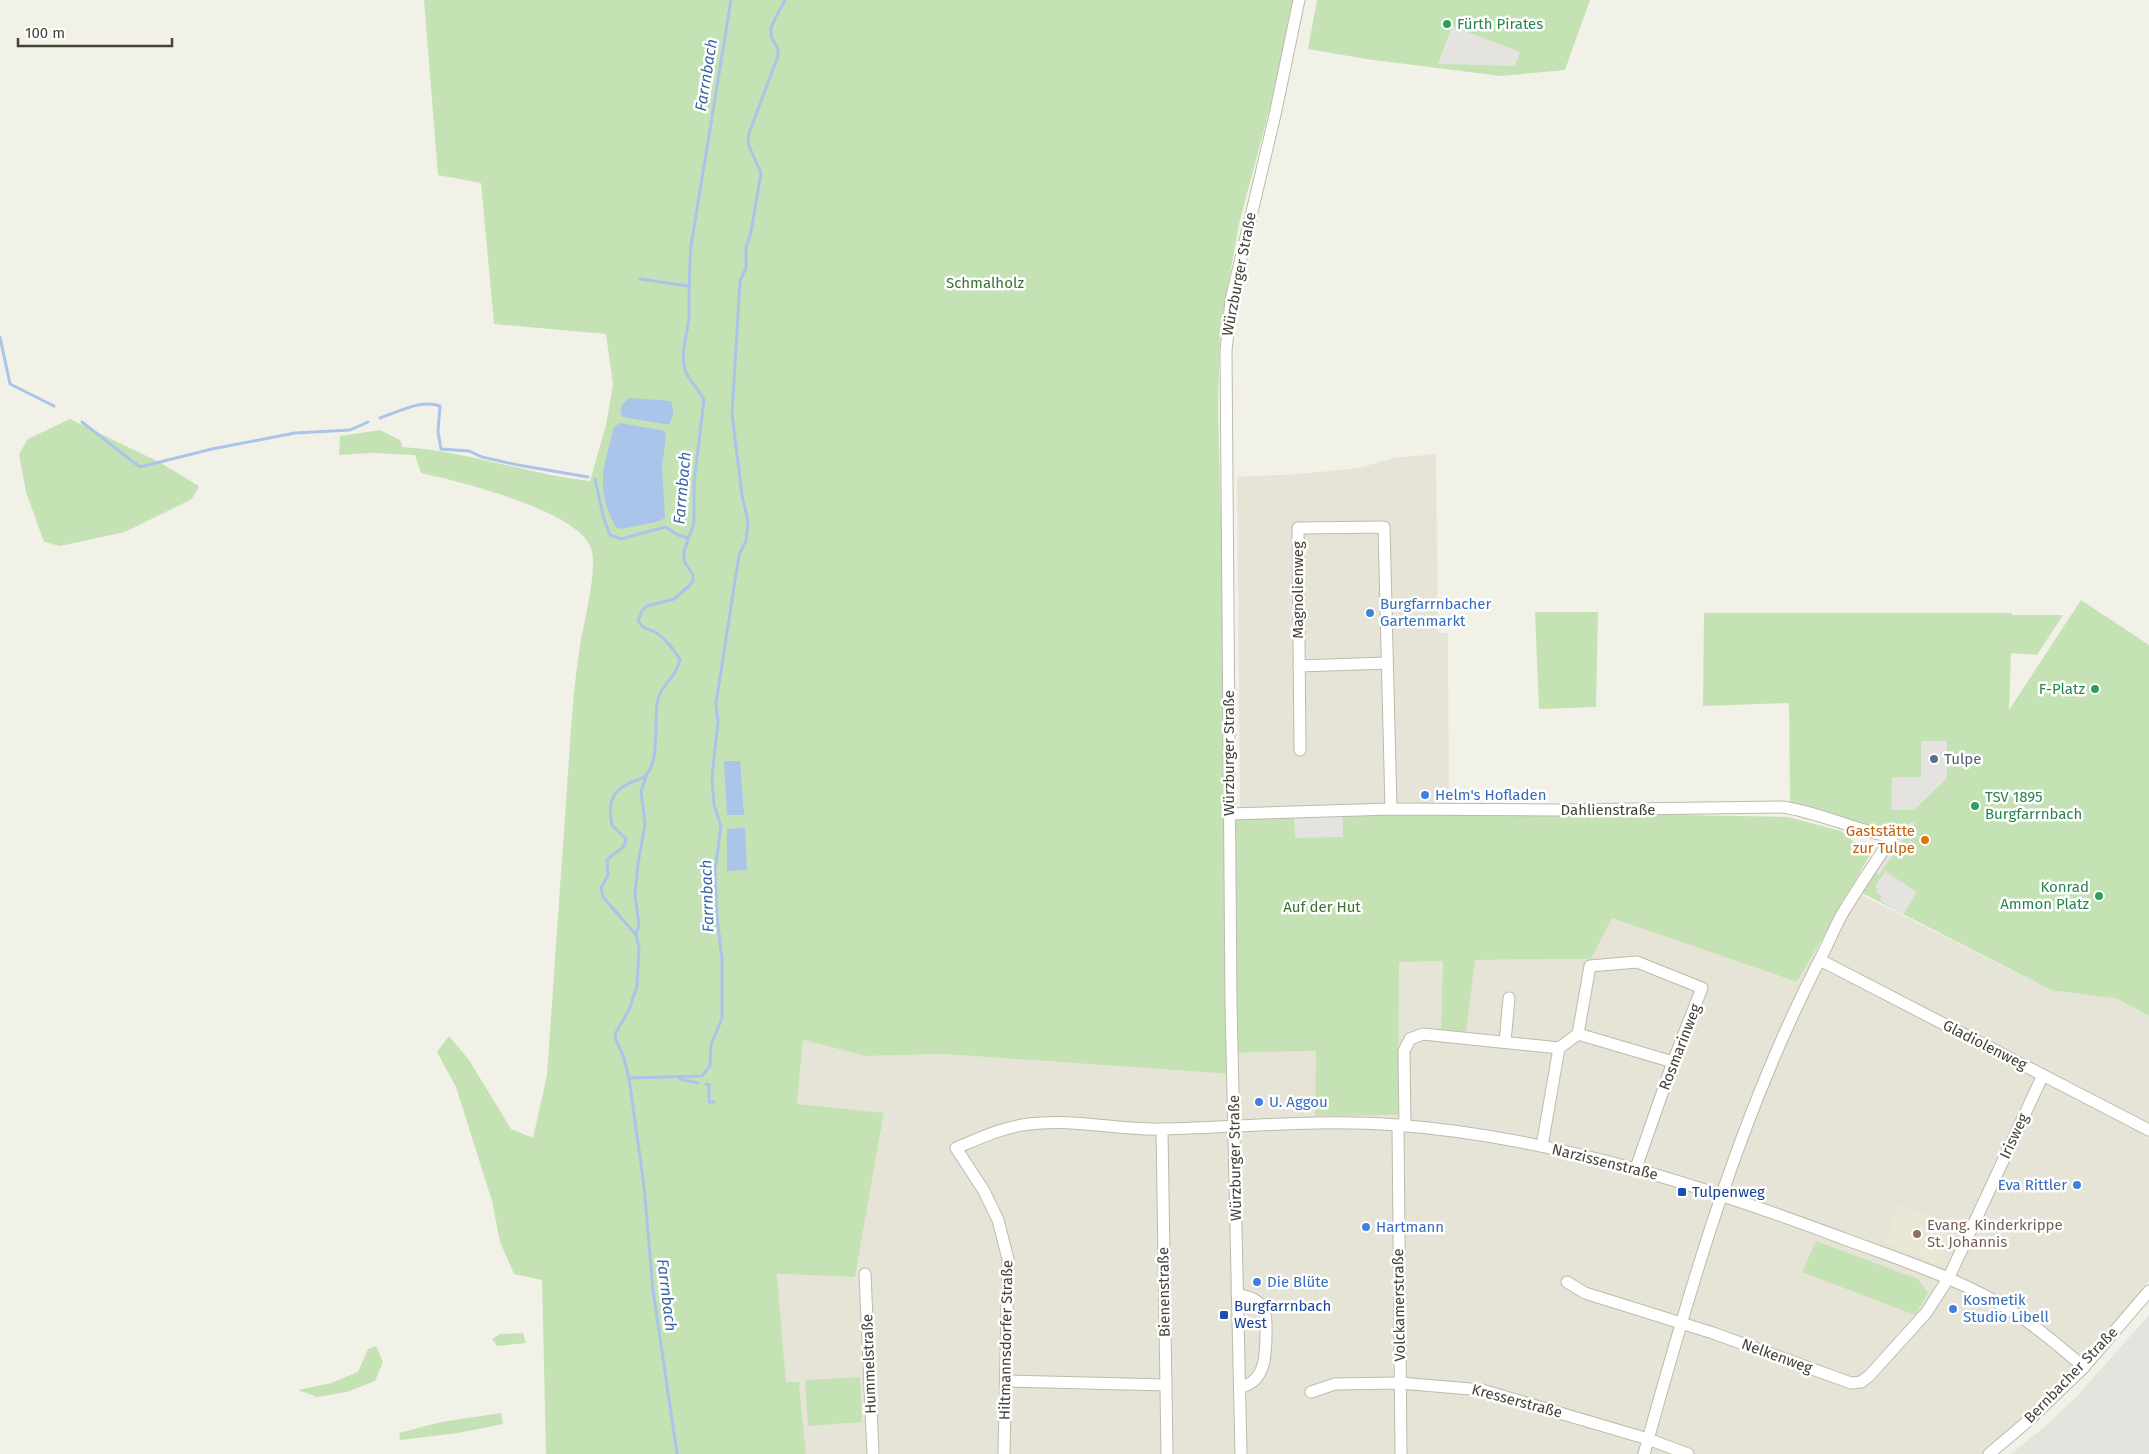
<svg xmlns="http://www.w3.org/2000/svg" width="2149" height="1454" viewBox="0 0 2149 1454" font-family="'Fira Sans',sans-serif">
	<rect width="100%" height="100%" fill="#f2f1e8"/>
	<g fill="#e6e4d7">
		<path d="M1436 454 1438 633H1448L1449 811 1240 815 1237 477 1299 474 1359 468 1393 458Z"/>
		<path d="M1850 889 2051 990 2118 999 2149 1016V1281L2088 1354 2007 1443 1994 1454H806L799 1382H786L777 1274 855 1277 884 1114 797 1104 803 1040 866 1056 944 1054 1231 1074 1232 1053 1316 1051 1398 1115V961L1590 959 1612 917 1797 982Z"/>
	</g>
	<path fill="#e5e3dd" d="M2149 1315V1454H2011L2048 1424 2077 1396Z"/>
	<path fill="#eae8d4" d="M1899 1204 1947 1223 1943 1232 1949 1236 1939 1258 1946 1261 1945 1263 1940 1265 1884 1243Z"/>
	<g fill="#c5e2b5">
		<path d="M424 0H1293L1285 50 1239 224 1220 331 1218 407 1222 561 1224 815 1449 811 1788 817 1841 831 1870 855 1797 982 1612 918 1591 959 1475 960 1466 1032 1441 1030 1443 961 1399 962 1398 1115 1315 1116 1316 1051 1232 1053 1231 1074 944 1054 866 1056 803 1040 797 1104 884 1113 855 1277 777 1274 786 1382H799L806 1454H546L542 1280 514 1274 500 1242 492 1201 456 1087 437 1052 449 1036 469 1060 511 1129 533 1138 547 1075 572 715C574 689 577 664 581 639 585 619 598 566 591 548 577 510 458 481 421 473L415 455 372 453 339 455 340 436 380 430 400 440 403 447C466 451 527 474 590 481L606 425 613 384 606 334 494 324 481 183 438 175Z"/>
		<path d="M1317 0H1590L1565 70 1501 76 1366 59 1308 49Z"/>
		<path d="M70 419 159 462 199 486 192 499 125 532 60 546 44 542 26 492 19 454 28 439Z"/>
		<path d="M2081 600 2149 645V1016L2118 999 2051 990 1860 892 1887 847 1848 821 1790 804 1789 703 1703 706 1704 613H2012V615H2063L2037 655 2011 653 2009 710Z"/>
		<path d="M1535 612H1598L1596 707 1539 709Z"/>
		<path d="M1816 1241 1918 1279 1928 1293 1915 1315 1802 1272Z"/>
		<path d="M523 1333 526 1343 497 1346 492 1339 500 1334Z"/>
		<path d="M376 1346 383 1362 375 1381 347 1392 317 1397 298 1390 331 1383 358 1372 368 1349Z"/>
		<path d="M860 1377 862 1422 808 1426 805 1380Z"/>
		<path d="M501 1413 503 1424 458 1433 400 1440 399 1433 441 1422Z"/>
	</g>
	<g fill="#e4e3df">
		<path d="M1452 26 1520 52 1515 66 1438 64Z"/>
		<path d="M1921 741H1947V778L1914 810H1891L1892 777H1921Z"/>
		<path d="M1343 813V837L1295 838 1294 814Z"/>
		<path d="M1917 820 1879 875 1872 870 1905 825Z"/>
		<path d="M1885 871 1917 892 1903 915 1880 900 1882 896 1876 892 1878 889 1875 887Z"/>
		<path d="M1422 1118 1461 1122 1525 1134 1524 1137 1421 1122Z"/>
		<path d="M2149 1322V1365L2140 1377 2133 1372 2126 1381 2132 1386 2108 1416 2086 1398Z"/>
		<path d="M2104 1419 2132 1442 2127 1449 2098 1425Z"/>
	</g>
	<g fill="#abc4e9">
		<path d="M630 398 671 401C674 410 674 416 669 424H664L623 417C617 409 623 402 630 398Z"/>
		<path d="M620 423 661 430 665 432 666 436 662 466 665 518 656 522 621 529 616 527C594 489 604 466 614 427Z"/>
		<path d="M724 761H740L744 815H727Z"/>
		<path d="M745 828 747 870 727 871V829Z"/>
	</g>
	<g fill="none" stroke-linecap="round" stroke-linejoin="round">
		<g stroke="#abc4e9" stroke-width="3">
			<path d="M640 279 688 286"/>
			<path d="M0 337 10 384 54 406"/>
			<path d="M380 418C398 412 421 399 440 406L438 432 441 449 469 451 482 457 518 465 588 477"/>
			<path d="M82 422 140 467 212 449 295 433 350 430 368 422"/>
			<path d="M595 479 604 519 610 535 621 539 665 527 678 535 688 538"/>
			<path d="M636 935 639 924 635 896 638 864 645 824 641 791 646 777"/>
			<path d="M629 1078 702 1076 710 1066 711 1045 722 1018V959L717 917 715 871 721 826 714 805 712 777 718 722 716 703 739 555 746 541 748 522 742 495 732 414 740 281 746 268V247L751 232 761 173 748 144 749 133 778 56V49L771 36V27L785 0"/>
			<path d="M680 1079 698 1083"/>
			<path d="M706 1084 709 1085V1102H714"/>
			<path d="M677 1454 653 1290 644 1186 629 1078 623 1055 616 1040 615 1034 629 1010 637 986 639 947 636 935 603 897 601 888 608 875 607 860C614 851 624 852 626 839L612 825C608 804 610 791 632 782 636 780 643 779 646 775 661 759 653 720 658 699 663 682 676 678 680 660 676 652 663 636 655 632 646 627 645 631 638 621L642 611 647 606 674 599 689 586 693 581V575L684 561V551L694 523V482L704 400C699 389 689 381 685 370 680 353 688 333 689 316 689 292 689 269 691 246L731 0"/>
		</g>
		<defs>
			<g id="minor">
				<path d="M1299 666 1387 663"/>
				<path d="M1300 750 1298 528 1384 527 1391 809"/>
				<path d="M1230 814 1391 809 1554 810 1783 807C1821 813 1855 830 1892 837 1875 863 1857 889 1841 916 1832 933 1825 951 1816 967 1738 1121 1690 1288 1644 1454"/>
				<path d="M1820 960 2149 1130"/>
				<path d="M1578 1034 1590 966 1637 962 1702 988 1673 1062 1636 1168"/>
				<path d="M1505 1042 1509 998"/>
				<path d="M1398 1125 1401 1454"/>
				<path d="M1405 1126 1404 1051 1410 1039 1423 1034 1559 1048 1578 1034 1673 1062"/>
				<path d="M1162 1129 1167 1454"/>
				<path d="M1542 1146 1559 1048"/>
				<path d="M865 1274 873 1454"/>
				<path d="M1567 1282 1585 1293 1713 1333 1851 1383 1861 1382 1869 1376 1926 1313 1948 1279 2043 1075"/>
				<path d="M1237 1294C1246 1296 1259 1299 1263 1309 1267 1316 1266 1325 1266 1332 1266 1354 1266 1382 1240 1387"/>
				<path d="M1006 1381 1166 1385"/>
				<path d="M1311 1392 1335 1384 1400 1383 1482 1390 1648 1439 1688 1454"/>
				<path d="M1004 1454 1008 1259 998 1220 984 1191 956 1148C980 1138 1003 1127 1029 1124 1075 1118 1120 1131 1165 1129 1242 1127 1320 1119 1397 1125 1553 1137 1704 1186 1850 1241 1907 1262 1968 1282 2018 1315 2041 1330 2062 1349 2084 1367"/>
				<path d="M1241 1454 1231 1004 1226 351 1231 300 1275 115 1299 0"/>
				<path d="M1989 1454 2028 1421 2084 1367 2149 1291"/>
			</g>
		</defs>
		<use href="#minor" stroke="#bdbaac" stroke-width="13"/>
		<use href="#minor" stroke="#fff" stroke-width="11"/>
	</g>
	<g fill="#2e9e5b" stroke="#fff" stroke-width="2">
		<circle cx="1447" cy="24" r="5"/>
		<circle cx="2095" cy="689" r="5"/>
		<circle cx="1975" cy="806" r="5"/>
		<circle cx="2099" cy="896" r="5"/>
	</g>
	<g fill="#3f7fe0" stroke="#fff" stroke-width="2">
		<circle cx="1370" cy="613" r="5"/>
		<circle cx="1425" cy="795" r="5"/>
		<circle cx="1259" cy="1102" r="5"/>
		<circle cx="2077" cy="1185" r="5"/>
		<circle cx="1366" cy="1227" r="5"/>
		<circle cx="1257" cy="1282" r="5"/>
		<circle cx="1953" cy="1309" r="5"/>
	</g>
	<circle fill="#5c6f8a" stroke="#fff" stroke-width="2" cx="1934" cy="759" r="5"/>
	<circle fill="#e8710a" stroke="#fff" stroke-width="2" cx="1925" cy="840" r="5"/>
	<g fill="#1a4fb4" stroke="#fff" stroke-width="2">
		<rect x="1677" y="1187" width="10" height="10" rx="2.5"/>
		<rect x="1219" y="1310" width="10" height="10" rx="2.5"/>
	</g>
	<circle fill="#8d6e63" stroke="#fff" stroke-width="2" cx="1917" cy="1234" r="5"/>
	<g text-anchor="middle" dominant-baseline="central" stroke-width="5" stroke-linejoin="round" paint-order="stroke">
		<g font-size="15" fill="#27864d" stroke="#fff" text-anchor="start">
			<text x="1457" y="24">Fürth Pirates</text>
			<text x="2085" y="689" text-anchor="end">F-Platz</text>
			<text x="1985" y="797">TSV 1895<tspan x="1985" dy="17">Burgfarrnbach</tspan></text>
			<text x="2089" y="887" text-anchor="end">Konrad<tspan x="2089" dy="17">Ammon Platz</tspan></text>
		</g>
		<g font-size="15" fill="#454237" stroke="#fff">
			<text transform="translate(1239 274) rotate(-79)">Würzburger Straße</text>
			<text transform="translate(1298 590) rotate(-90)">Magnolienweg</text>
			<text transform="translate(1229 753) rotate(-90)">Würzburger Straße</text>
			<text x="1608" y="810">Dahlienstraße</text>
			<text transform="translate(1985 1045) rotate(27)">Gladiolenweg</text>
			<text transform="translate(1680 1047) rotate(-69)">Rosmarinweg</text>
			<text transform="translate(2014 1136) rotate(-65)">Irisweg</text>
			<text transform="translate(1235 1158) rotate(-91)">Würzburger Straße</text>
			<text transform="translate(1605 1162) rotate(14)">Narzissenstraße</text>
			<text transform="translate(1164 1292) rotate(-91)">Bienenstraße</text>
			<text transform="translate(1399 1305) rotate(-91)">Volckamerstraße</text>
			<text transform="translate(1006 1340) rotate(-89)">Hiltmannsdorfer Straße</text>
			<text transform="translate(1777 1356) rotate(20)">Nelkenweg</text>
			<text transform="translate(869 1364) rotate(-92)">Hummelstraße</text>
			<text transform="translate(2071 1375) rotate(-46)">Bernbacher Straße</text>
			<text transform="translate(1517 1401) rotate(15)">Kresserstraße</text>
		</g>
		<g font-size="15" fill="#3d7031" stroke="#fff">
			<text x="985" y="283">Schmalholz</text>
			<text x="1322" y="907">Auf der Hut</text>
		</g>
		<g font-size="15" fill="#366cbe" stroke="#fff" text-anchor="start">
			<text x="1380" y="604">Burgfarrnbacher<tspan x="1380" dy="17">Gartenmarkt</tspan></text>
			<text x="1435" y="795">Helm's Hofladen</text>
			<text x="1269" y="1102">U. Aggou</text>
			<text x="2067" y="1185" text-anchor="end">Eva Rittler</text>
			<text x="1376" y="1227">Hartmann</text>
			<text x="1267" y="1282">Die Blüte</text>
			<text x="1963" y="1300">Kosmetik<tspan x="1963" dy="17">Studio Libell</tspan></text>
		</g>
		<g font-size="15" fill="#4e5e75" stroke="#fff" text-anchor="start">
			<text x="1944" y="759">Tulpe</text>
		</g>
		<g font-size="15" fill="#c56008" stroke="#fff" text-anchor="end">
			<text x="1915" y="831">Gaststätte<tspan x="1915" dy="17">zur Tulpe</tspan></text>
		</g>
		<g font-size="15" fill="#164399" stroke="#fff" text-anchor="start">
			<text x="1692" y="1192">Tulpenweg</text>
			<text x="1234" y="1306">Burgfarrnbach<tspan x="1234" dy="17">West</tspan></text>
		</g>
		<g font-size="15" fill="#785e54" stroke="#fff" text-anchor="start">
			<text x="1927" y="1225">Evang. Kinderkrippe<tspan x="1927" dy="17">St. Johannis</tspan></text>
		</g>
		<g font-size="16" font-style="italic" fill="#3c65a5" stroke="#fff">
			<text transform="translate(706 75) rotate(-81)">Farrnbach</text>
			<text transform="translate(682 488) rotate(-85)">Farrnbach</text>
			<text transform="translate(707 896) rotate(-92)">Farrnbach</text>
			<text transform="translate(667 1295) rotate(83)">Farrnbach</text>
		</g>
	</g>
	<path d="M18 38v8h154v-8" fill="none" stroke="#454237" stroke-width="2.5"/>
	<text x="25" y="38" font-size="15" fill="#454237" stroke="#ffffff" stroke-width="4" paint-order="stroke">100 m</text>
</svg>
